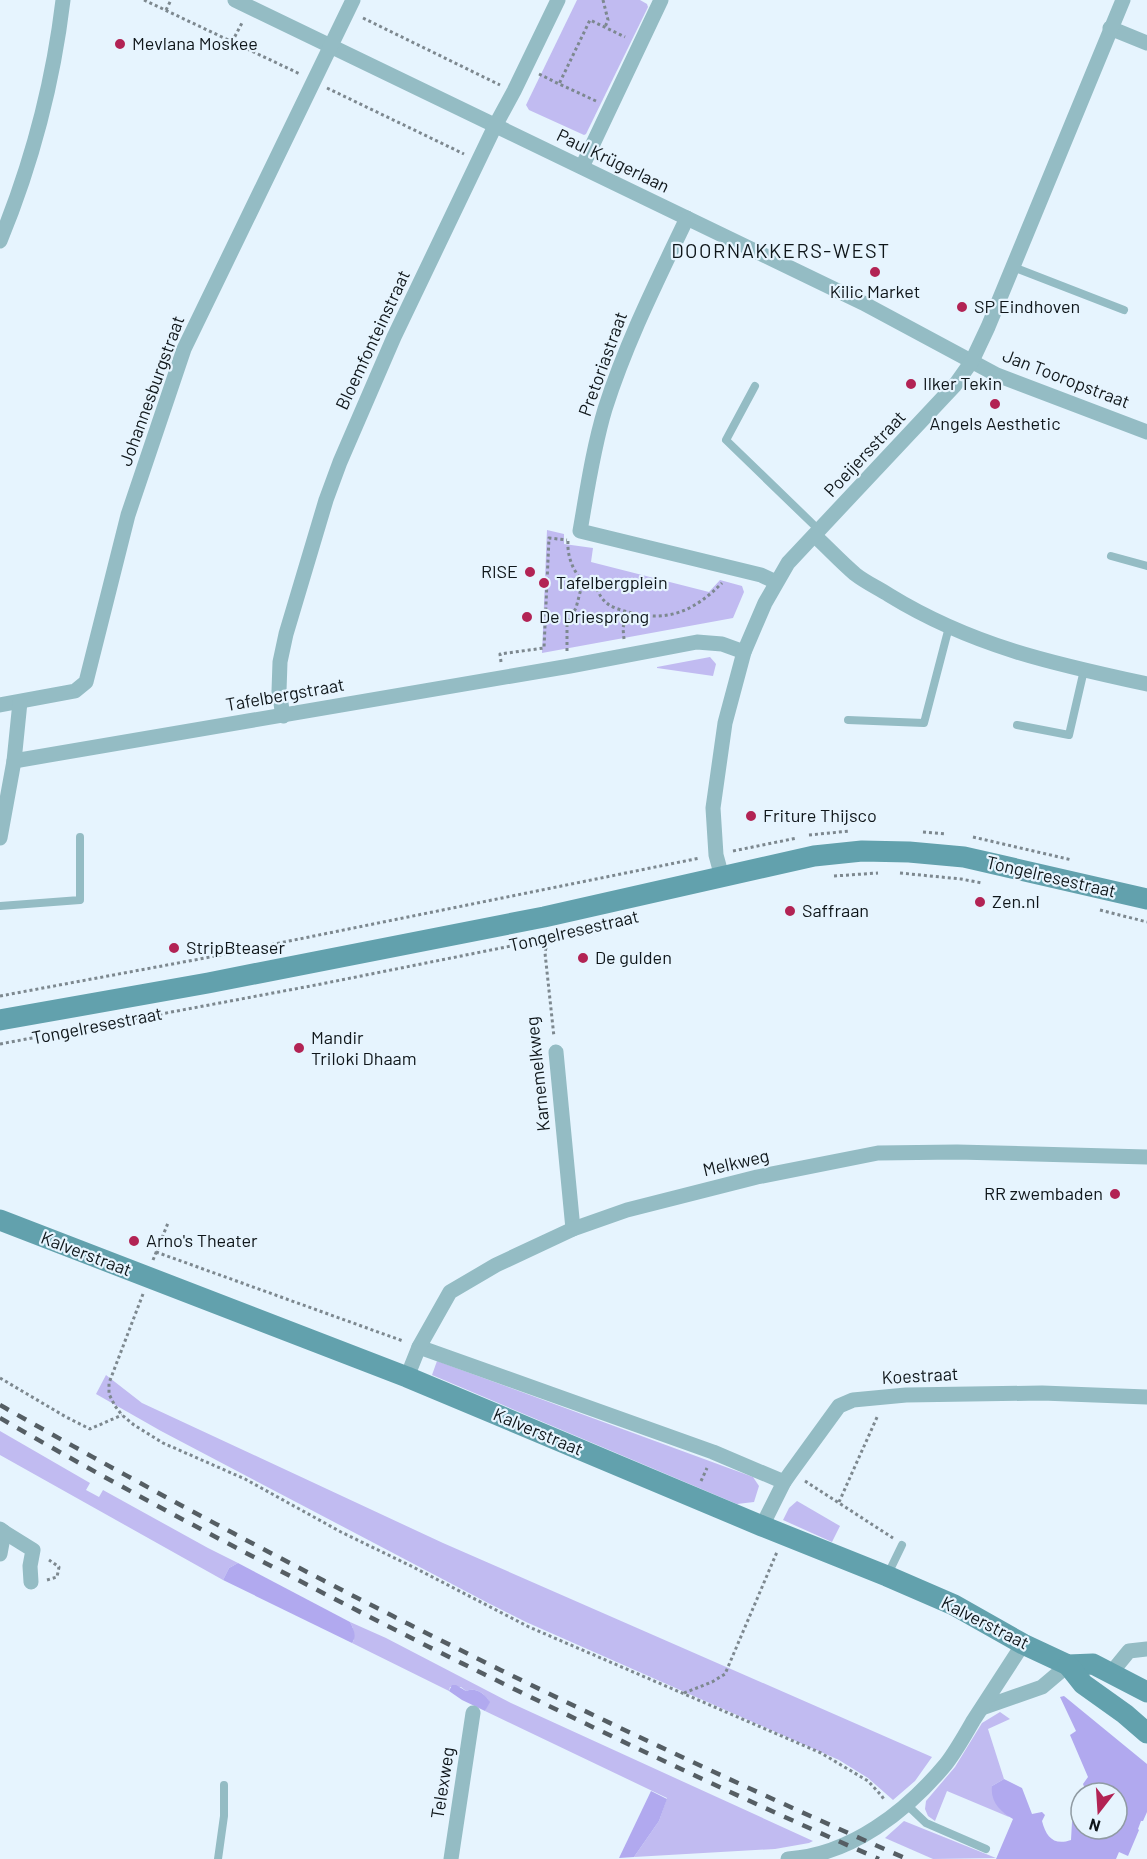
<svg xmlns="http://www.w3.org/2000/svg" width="1147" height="1859" font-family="Barlow,sans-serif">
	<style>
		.green { fill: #c1bbf1 }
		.forest { fill: #b1a9ef }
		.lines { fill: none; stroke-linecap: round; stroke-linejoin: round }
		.path { stroke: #7d888f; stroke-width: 3; stroke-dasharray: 3 3; stroke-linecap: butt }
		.lane { stroke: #94bcc4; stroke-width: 8 }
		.street { stroke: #94bcc4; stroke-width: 15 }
		.secondary { stroke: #62a1ad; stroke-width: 21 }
		.rail { stroke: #555e64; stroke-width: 4.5; stroke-dasharray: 10 10; stroke-linecap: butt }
		.poi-dot { fill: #b22354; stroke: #e6f4fe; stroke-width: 2 }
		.labels { text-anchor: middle; stroke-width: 4.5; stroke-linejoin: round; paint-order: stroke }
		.poi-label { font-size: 18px; fill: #0f161a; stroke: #e6f4fe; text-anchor: start }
		.street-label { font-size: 18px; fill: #0f161a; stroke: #e6f4fe }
		.neighbourhood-label { font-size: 20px; letter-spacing: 1.5px; fill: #0f161a; stroke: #e6f4fe }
	</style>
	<rect width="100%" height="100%" fill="#e6f4fe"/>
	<g class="green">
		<path d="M 577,0 L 640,0 L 647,4 L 648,7 L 586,134 L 584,135 L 529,110 L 526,105 Z"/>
		<path d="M 547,530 L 564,534 L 564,544 L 593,548 L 591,562 L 709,592 L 720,580 L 742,586 L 744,592 L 733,618 L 542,653 Z"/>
		<path d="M 710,657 L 716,664 L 713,676 L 657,668 L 657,667 Z"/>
		<path d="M 437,1361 L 753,1477 L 759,1486 L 754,1502 L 737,1504 L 432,1375 Z"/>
		<path d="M 106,1375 L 142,1403 L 443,1543 L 932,1757 L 915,1781 L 893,1800 L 868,1778 L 839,1760 L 526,1622 L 490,1604 L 161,1431 L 96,1394 Z"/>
		<path d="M 0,1431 L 90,1483 L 86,1490 L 99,1497 L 103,1490 L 208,1548 L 238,1563 L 229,1568 L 223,1580 L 0,1455 Z"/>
		<path d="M 797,1501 L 840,1526 L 832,1542 L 783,1520 L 789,1508 Z"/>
		<path d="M 350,1622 L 386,1638 L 511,1703 L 813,1841 L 809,1843 L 775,1849 L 634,1857 L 659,1821 L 667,1798 L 485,1711 L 489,1701 C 484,1693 476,1687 466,1691 L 461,1687 L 450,1687 L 449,1691 L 352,1643 L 354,1640 L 353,1628 Z"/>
		<path d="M 1000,1712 L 1010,1719 L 988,1729 L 1004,1779 L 992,1786 L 1009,1817 L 947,1791 L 935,1821 L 928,1816 L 925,1809 L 926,1801 L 955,1767 L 982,1723 Z"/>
		<path d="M 904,1821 L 996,1858 L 933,1859 L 885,1838 Z"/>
	</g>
	<g class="forest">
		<path d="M 238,1563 L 350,1622 C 354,1630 357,1636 352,1643 L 223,1580 L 229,1568 Z"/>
		<path d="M 452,1685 L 456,1685 L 466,1691 C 476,1687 484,1693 490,1702 L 485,1711 L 462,1700 L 449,1691 Z"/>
		<path d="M 1064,1696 L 1147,1764 L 1147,1812 L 1143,1821 L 1141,1821 L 1138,1829 L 1139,1830 L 1128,1856 L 1119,1852 L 1116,1859 L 996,1859 L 1013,1819 C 1001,1812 990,1802 992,1786 L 1004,1779 L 1022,1788 L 1032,1814 L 1042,1812 L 1045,1815 L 1042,1821 C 1046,1837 1054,1846 1071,1840 L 1072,1822 L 1081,1809 L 1081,1829 L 1117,1829 L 1117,1793 L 1097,1793 L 1094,1785 L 1085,1789 L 1083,1784 L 1088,1777 L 1070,1735 L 1076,1731 L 1060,1697 Z"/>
		<path d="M 651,1791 L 667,1799 L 659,1821 L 634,1857 L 619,1858 Z"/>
	</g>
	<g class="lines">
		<g class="path">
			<path d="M 144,0 L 300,74"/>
			<path d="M 603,0 L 608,20 L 605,27"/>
			<path d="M 166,10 L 171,0"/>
			<path d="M 363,18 L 500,85"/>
			<path d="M 232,42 L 243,21"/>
			<path d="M 539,74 L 559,84"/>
			<path d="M 327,88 L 464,154"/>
			<path d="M 596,101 L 559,84 L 590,20 L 625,37"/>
			<path d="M 568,541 C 567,554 572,570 582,580 C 586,583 591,584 596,587 C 603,604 610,607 628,612 C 668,623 694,611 722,583"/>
			<path d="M 624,639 L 623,628 L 627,612"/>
			<path d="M 567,651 L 567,623 L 576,608 L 583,581"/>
			<path d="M 501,662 L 500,654 L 544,648 L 549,538 L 567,540"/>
			<path d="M 923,832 L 946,834"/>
			<path d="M 809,835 L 850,831"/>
			<path d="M 973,837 L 1072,860"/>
			<path d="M 733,851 L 797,838"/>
			<path d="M 900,873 L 961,879 L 982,883"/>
			<path d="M 834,876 L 878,873"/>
			<path d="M 1100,910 L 1147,922"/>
			<path d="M 548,936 L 545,953 L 554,1037"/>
			<path d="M 0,996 L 205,958 L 700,858"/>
			<path d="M 0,1044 L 316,985 L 526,943"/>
			<path d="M 156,1252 L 403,1341"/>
			<path d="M 153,1260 L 168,1223"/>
			<path d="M 143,1294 L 109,1383 L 109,1394 L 115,1406 L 122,1415 L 134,1425 L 163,1443 L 245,1479 L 341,1532 L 413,1567 L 529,1627 L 821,1753 L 868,1781 L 881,1795 L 885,1801"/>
			<path d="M 0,1378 L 66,1417 L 90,1429 L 122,1415"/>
			<path d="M 701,1481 L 707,1468"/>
			<path d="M 805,1481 L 893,1538"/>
			<path d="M 839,1502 L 878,1415"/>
			<path d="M 47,1580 L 57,1577 L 59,1567 L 49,1560"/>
			<path d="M 684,1693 L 712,1682 L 725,1674 L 777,1552"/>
		</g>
		<g class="lane">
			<path d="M 1013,267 L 1124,310"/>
			<path d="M 755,386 L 726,440 L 820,531"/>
			<path d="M 1111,556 L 1147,566"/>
			<path d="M 848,720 L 924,723 L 949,627"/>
			<path d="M 1017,725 L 1069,735 L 1084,670"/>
			<path d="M 0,906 L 80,900 L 80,837"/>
			<path d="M 887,1576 L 902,1545"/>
			<path d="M 906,1804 L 926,1823 L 986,1849"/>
			<path d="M 218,1859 L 224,1816 L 224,1785"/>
		</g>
		<g class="street">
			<path d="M 235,0 L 863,303 L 997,375 L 1147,432"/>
			<path d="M 1110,28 L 1147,43"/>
			<path d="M 582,167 L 661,0"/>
			<path d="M 687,218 C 657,281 626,343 605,409 C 593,449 587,491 580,531 L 761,575 L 776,582"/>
			<path d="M 0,241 C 32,163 53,84 63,0"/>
			<path d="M 815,536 C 828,548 841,562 855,574 C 865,582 878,588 889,595 C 972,646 1054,664 1147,684"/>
			<path d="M 0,705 L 75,691 L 86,682 L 128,515 L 184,349 L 353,0"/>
			<path d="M 283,716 L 279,691 L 280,662 L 286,634 L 326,500 L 340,462 L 394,337 L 495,126 L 514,91 L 558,0"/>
			<path d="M 14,761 L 570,666 L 697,642 L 722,644 L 744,652"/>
			<path d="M 0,838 L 14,761 L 20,702"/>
			<path d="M 722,877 L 716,855 L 713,808 L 725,723 L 744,652 L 765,603 L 788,563 L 955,385 L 972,361 L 988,327 L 1123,0"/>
			<path d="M 556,1052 L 573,1229"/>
			<path d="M 419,1347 L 713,1452 L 784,1482"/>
			<path d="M 407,1377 L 419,1347 L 450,1292 L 496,1265 L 573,1229 L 627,1210 L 757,1177 L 878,1153 L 957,1152 L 1147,1157"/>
			<path d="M 762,1526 L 784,1482 L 791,1472 L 839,1406 L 853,1400 L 906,1395 L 1042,1393 L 1147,1397"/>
			<path d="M 0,1529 L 4,1532 L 0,1554"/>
			<path d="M 4,1532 L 33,1550 L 30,1566 L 31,1582"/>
			<path d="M 1111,1673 L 1129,1651 L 1147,1649"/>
			<path d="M 982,1708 L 1042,1687 L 1068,1665"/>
			<path d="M 451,1859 L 473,1713"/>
			<path d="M 788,1859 C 851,1855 907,1811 946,1764 C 956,1751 965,1735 973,1721 C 990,1695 1007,1669 1023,1644"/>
		</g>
		<g class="secondary">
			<path d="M 0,1020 L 208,983 L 544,917 L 814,856 L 862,851 L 909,852 L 964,857 L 1147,899"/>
			<path d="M 0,1220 L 407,1377 L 762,1526 L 887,1576 L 954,1605 L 1023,1644 L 1068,1665 L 1093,1664 L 1147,1692"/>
			<path d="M 1068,1665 L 1083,1684 L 1125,1714 L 1147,1733"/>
		</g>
		<g class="rail">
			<path d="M 0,1405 C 294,1572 597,1723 907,1859"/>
			<path d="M 0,1418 C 140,1499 283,1573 427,1646 C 576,1720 726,1792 879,1859"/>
		</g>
	</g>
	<g class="poi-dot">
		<circle cx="120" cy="44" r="6"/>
		<circle cx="875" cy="272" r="6"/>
		<circle cx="962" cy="307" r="6"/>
		<circle cx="911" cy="384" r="6"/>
		<circle cx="995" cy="404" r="6"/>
		<circle cx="530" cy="572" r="6"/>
		<circle cx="544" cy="583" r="6"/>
		<circle cx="527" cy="617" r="6"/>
		<circle cx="751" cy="816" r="6"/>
		<circle cx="980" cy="902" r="6"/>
		<circle cx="790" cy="911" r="6"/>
		<circle cx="174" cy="948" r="6"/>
		<circle cx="583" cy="958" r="6"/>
		<circle cx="299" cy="1048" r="6"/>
		<circle cx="1115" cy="1194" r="6"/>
		<circle cx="134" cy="1241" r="6"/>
	</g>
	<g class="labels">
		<g class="poi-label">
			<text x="132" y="50">Mevlana Moskee</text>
			<text x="875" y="298" text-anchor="middle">Kilic Market</text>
			<text x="974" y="313">SP Eindhoven</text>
			<text x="923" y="390">Ilker Tekin</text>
			<text x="995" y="430" text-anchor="middle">Angels Aesthetic</text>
			<text x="518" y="578" text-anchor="end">RISE</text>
			<text x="556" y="589">Tafelbergplein</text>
			<text x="539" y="623">De Driesprong</text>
			<text x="763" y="822">Friture Thijsco</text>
			<text x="992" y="908">Zen.nl</text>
			<text x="802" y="917">Saffraan</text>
			<text x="186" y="954">StripBteaser</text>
			<text x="595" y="964">De gulden</text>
			<text x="311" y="1044">Mandir<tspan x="311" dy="21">Triloki Dhaam</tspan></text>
			<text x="1103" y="1200" text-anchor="end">RR zwembaden</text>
			<text x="146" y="1247">Arno's Theater</text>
		</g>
		<g class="street-label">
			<text transform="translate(613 161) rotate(26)" y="6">Paul Krügerlaan</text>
			<text transform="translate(373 340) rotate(-65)" y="6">Bloemfonteinstraat</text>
			<text transform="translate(603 364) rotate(-70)" y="6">Pretoriastraat</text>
			<text transform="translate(1066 379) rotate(21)" y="6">Jan Tooropstraat</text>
			<text transform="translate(152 391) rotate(-70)" y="6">Johannesburgstraat</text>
			<text transform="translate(865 454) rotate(-47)" y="6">Poeijersstraat</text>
			<text transform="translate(285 695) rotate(-10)" y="6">Tafelbergstraat</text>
			<text transform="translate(1051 877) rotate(13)" y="6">Tongelresestraat</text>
			<text transform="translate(574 931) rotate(-13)" y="6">Tongelresestraat</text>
			<text transform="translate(97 1026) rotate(-11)" y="6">Tongelresestraat</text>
			<text transform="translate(538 1074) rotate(-96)" y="6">Karnemelkweg</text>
			<text transform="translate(736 1163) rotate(-13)" y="6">Melkweg</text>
			<text transform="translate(86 1254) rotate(21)" y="6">Kalverstraat</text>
			<text transform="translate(920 1376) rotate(-3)" y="6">Koestraat</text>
			<text transform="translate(538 1432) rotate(23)" y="6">Kalverstraat</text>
			<text transform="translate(985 1623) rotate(27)" y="6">Kalverstraat</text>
			<text transform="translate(443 1783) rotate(-81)" y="6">Telexweg</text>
		</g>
		<g class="neighbourhood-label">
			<text x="781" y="258">DOORNAKKERS-WEST</text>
		</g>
	</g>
	<g transform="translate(1099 1811) rotate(197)"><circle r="28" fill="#e6f4fe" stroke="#909ba3" stroke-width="1.5"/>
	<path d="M0-4.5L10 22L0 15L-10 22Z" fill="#b22354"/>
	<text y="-9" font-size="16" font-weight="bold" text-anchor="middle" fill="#0f161a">N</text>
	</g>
</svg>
